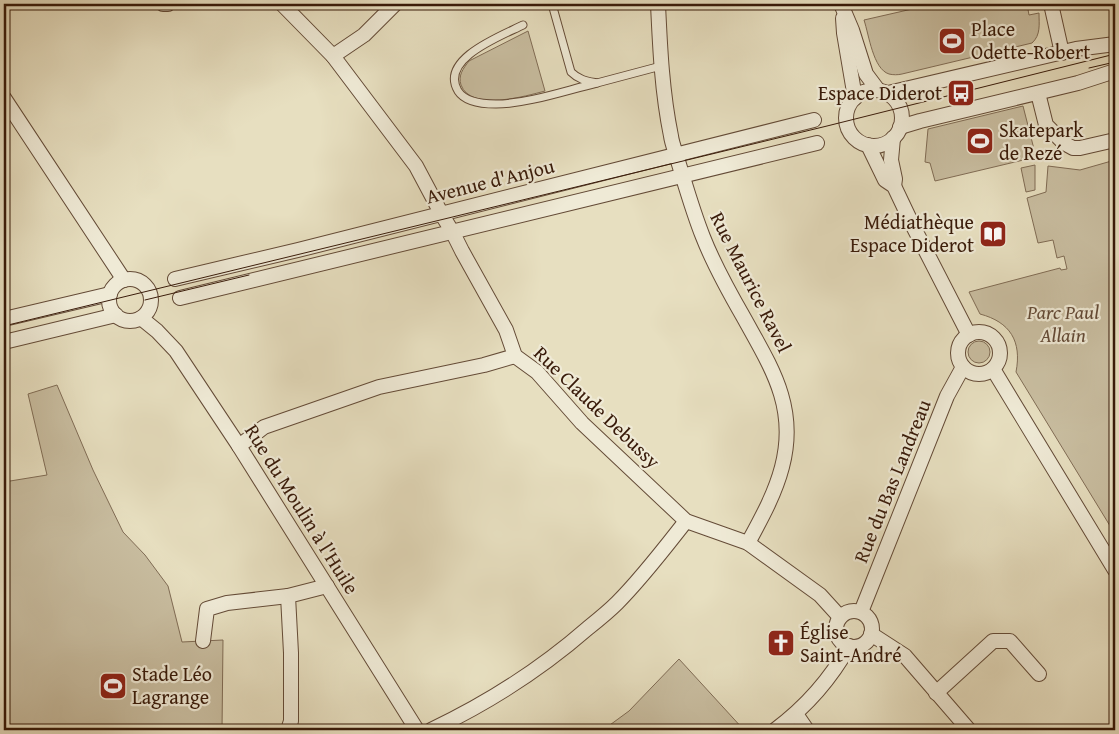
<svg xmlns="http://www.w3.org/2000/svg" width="1119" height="734" font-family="'Gentium Book Plus',serif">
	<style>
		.green { fill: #c9bea1; stroke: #806c55 }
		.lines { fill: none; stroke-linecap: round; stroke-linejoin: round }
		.service-casing { stroke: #644b37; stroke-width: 9 }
		.minor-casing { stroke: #644b37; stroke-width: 16 }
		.service { stroke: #efead6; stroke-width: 7 }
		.minor { stroke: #efead6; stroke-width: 14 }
		.tram { stroke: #381a09; stroke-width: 1 }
		.labels { text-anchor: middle; stroke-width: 4.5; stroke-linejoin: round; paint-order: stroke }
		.poi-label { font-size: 20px; fill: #381a09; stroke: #efead6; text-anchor: start }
		.street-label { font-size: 20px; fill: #381a09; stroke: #efead6 }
		.park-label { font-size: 20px; font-style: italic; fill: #644b37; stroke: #efead6 }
	</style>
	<rect width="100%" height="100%" fill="#e7dfc0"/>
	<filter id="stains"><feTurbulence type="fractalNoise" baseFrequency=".004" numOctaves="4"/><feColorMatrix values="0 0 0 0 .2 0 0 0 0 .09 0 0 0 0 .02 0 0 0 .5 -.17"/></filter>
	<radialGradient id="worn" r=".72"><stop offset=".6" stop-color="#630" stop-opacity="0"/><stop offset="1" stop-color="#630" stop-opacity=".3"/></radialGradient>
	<g class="green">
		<path d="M 934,4 L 1027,4 L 1029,15 L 1039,13 C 1039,24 1041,35 1032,43 L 902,74 C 898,75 893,75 889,74 C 873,69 869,35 864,20 Z"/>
		<path d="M 528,31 L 545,91 C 526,96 471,112 461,85 C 458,75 463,69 469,61 Z"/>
		<path d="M 1023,106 L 1036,157 L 935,181 L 930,163 L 925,162 L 928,129 Z"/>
		<path d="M 1115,160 L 1115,534 L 1016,372 C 1022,341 1010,322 980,314 L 969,292 L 1060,268 L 1061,270 L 1067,269 L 1064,256 L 1057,258 L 1053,240 L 1038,243 L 1027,198 L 1046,192 L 1048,166 L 1080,170 Z"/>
		<path d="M 1035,165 L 1035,190 L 1026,192 L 1021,168 Z"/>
		<circle cx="979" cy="352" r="11"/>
		<path d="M 57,385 L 93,470 L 123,532 L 145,555 L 168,586 L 182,642 L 223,640 L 222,730 L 4,730 L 4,482 L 47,475 L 28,394 Z"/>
		<path d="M 679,659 L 744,730 L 603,730 L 629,711 Z"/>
	</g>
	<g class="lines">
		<g class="service-casing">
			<g id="service">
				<path d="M 552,4 L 571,72 C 579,80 587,81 597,83 L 661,66"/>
				<path d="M 523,25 C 501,36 439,59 458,91 C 465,102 484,104 496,104 C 527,104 567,90 597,83"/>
			</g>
		</g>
		<g class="minor-casing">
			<g id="minor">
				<path d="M 163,4 L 168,4"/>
				<path d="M 282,4 L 333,56 L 416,166 L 441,213 L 453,233 L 462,251 L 506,330 L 515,356 L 537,372 L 582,423 L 686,521 L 748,543 L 820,595 L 840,617"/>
				<path d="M 658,4 C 660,48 662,92 671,136 C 672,144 676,153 678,161 C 686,187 693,212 703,237 C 714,265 729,292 744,318 C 771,367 798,407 782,467 C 775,494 761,519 748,543"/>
				<path d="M 841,4 L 852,30 L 866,74 L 878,90"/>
				<path d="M 1051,4 L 1062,53"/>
				<path d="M 843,18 L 844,33 L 855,98"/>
				<path d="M 333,56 L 364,35 L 395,4"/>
				<circle cx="874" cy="118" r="28"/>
				<path d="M 888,93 L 1076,49 L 1115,44"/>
				<path d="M 1038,93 L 1046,125 L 1064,143 L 1073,148 L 1080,148 L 1115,140"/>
				<path d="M 4,98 L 124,280"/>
				<path d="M 900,127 L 920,121 L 1078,83 L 1115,71"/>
				<path d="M 893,138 L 891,160 L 895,179 L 894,186"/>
				<path d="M 868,145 L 885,180 L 894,186 L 913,226 L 969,335"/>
				<path d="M 175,279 L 298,250 L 814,120"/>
				<circle cx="130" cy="300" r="21"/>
				<path d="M 180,298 L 817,143"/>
				<path d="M 141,318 L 157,331 L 176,351 L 239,446 L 417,730"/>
				<path d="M 4,319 L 110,294"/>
				<circle cx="979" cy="353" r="21"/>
				<path d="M 4,342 L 116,315"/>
				<path d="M 993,369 L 1115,570"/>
				<path d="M 239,446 L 264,427 L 379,387 L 484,365 L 515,356"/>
				<circle cx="854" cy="629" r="18"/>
				<path d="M 861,612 L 947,396 L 963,367"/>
				<path d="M 871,634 L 905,656 L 969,730"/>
				<path d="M 203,641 L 207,609 L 227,603 L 288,596"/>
				<path d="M 936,693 L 993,641 L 1010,641 L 1039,674"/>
				<path d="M 796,714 L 807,730"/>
				<path d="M 288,730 L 291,721 L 291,653 L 288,596 L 327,586"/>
				<path d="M 431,730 C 488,703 541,669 588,628 C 598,620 608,612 617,603 C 642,578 664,549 686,521"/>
				<path d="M 775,730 C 806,707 830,680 849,646"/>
			</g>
		</g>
		<use href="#service" class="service"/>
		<use href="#minor" class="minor"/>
		<g class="tram">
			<path d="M 1089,68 L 1115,62"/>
			<path d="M 145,300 L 249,275"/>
			<path d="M 4,326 L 827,126 L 1115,54"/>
		</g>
	</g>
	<defs>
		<g id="stadium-square" transform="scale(1.4375)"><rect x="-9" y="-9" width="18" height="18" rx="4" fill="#8f2418" stroke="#efead6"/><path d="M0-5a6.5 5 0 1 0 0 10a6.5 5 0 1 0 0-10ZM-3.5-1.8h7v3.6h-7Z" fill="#fff"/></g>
		<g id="bus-square" transform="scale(1.4375)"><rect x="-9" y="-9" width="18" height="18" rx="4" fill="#8f2418" stroke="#efead6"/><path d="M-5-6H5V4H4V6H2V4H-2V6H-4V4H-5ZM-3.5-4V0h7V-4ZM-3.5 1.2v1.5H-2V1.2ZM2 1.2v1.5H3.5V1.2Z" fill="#fff"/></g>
		<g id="library-square" transform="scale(1.4375)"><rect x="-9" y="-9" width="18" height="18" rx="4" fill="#8f2418" stroke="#efead6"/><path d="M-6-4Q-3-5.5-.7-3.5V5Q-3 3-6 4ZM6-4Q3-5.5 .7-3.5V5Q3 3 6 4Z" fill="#fff"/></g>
		<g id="church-square" transform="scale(1.4375)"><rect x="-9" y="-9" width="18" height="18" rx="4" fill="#8f2418" stroke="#efead6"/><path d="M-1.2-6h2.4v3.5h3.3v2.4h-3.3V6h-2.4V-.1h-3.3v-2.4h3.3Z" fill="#fff"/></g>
	</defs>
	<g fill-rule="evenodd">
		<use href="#stadium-square" x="952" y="41"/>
		<use href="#bus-square" x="961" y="93"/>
		<use href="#stadium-square" x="980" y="141"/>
		<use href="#library-square" x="993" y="234"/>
		<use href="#church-square" x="781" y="643"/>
		<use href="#stadium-square" x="113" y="686"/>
	</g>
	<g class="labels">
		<g class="poi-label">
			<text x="971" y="36">Place<tspan x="971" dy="23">Odette-Robert</tspan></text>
			<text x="942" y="100" text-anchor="end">Espace Diderot</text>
			<text x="999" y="137">Skatepark<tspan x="999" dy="23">de Rezé</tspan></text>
			<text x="974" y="229" text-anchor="end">Médiathèque<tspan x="974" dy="23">Espace Diderot</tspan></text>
			<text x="800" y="639">Église<tspan x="800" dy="23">Saint-André</tspan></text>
			<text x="132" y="681">Stade Léo<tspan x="132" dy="23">Lagrange</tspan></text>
		</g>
		<g class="street-label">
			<text transform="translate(490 181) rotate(-14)" y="7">Avenue d'Anjou</text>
			<text transform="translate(751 282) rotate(63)" y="7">Rue Maurice Ravel</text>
			<text transform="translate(597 407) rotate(44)" y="7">Rue Claude Debussy</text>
			<text transform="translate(892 481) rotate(-68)" y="7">Rue du Bas Landreau</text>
			<text transform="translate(302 509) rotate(58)" y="7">Rue du Moulin à l'Huile</text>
		</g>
		<g class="park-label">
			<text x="1063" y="319">Parc Paul<tspan x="1063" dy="23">Allain</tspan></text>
		</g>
	</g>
	<rect width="1119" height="734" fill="none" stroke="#e7dfc0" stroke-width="20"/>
	<rect x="5" y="5" width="1109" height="724" fill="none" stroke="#381a09" stroke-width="2.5"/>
	<rect x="10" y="10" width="1099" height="714" fill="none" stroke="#381a09"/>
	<rect width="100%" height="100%" filter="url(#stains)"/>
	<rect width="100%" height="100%" fill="url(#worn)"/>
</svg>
